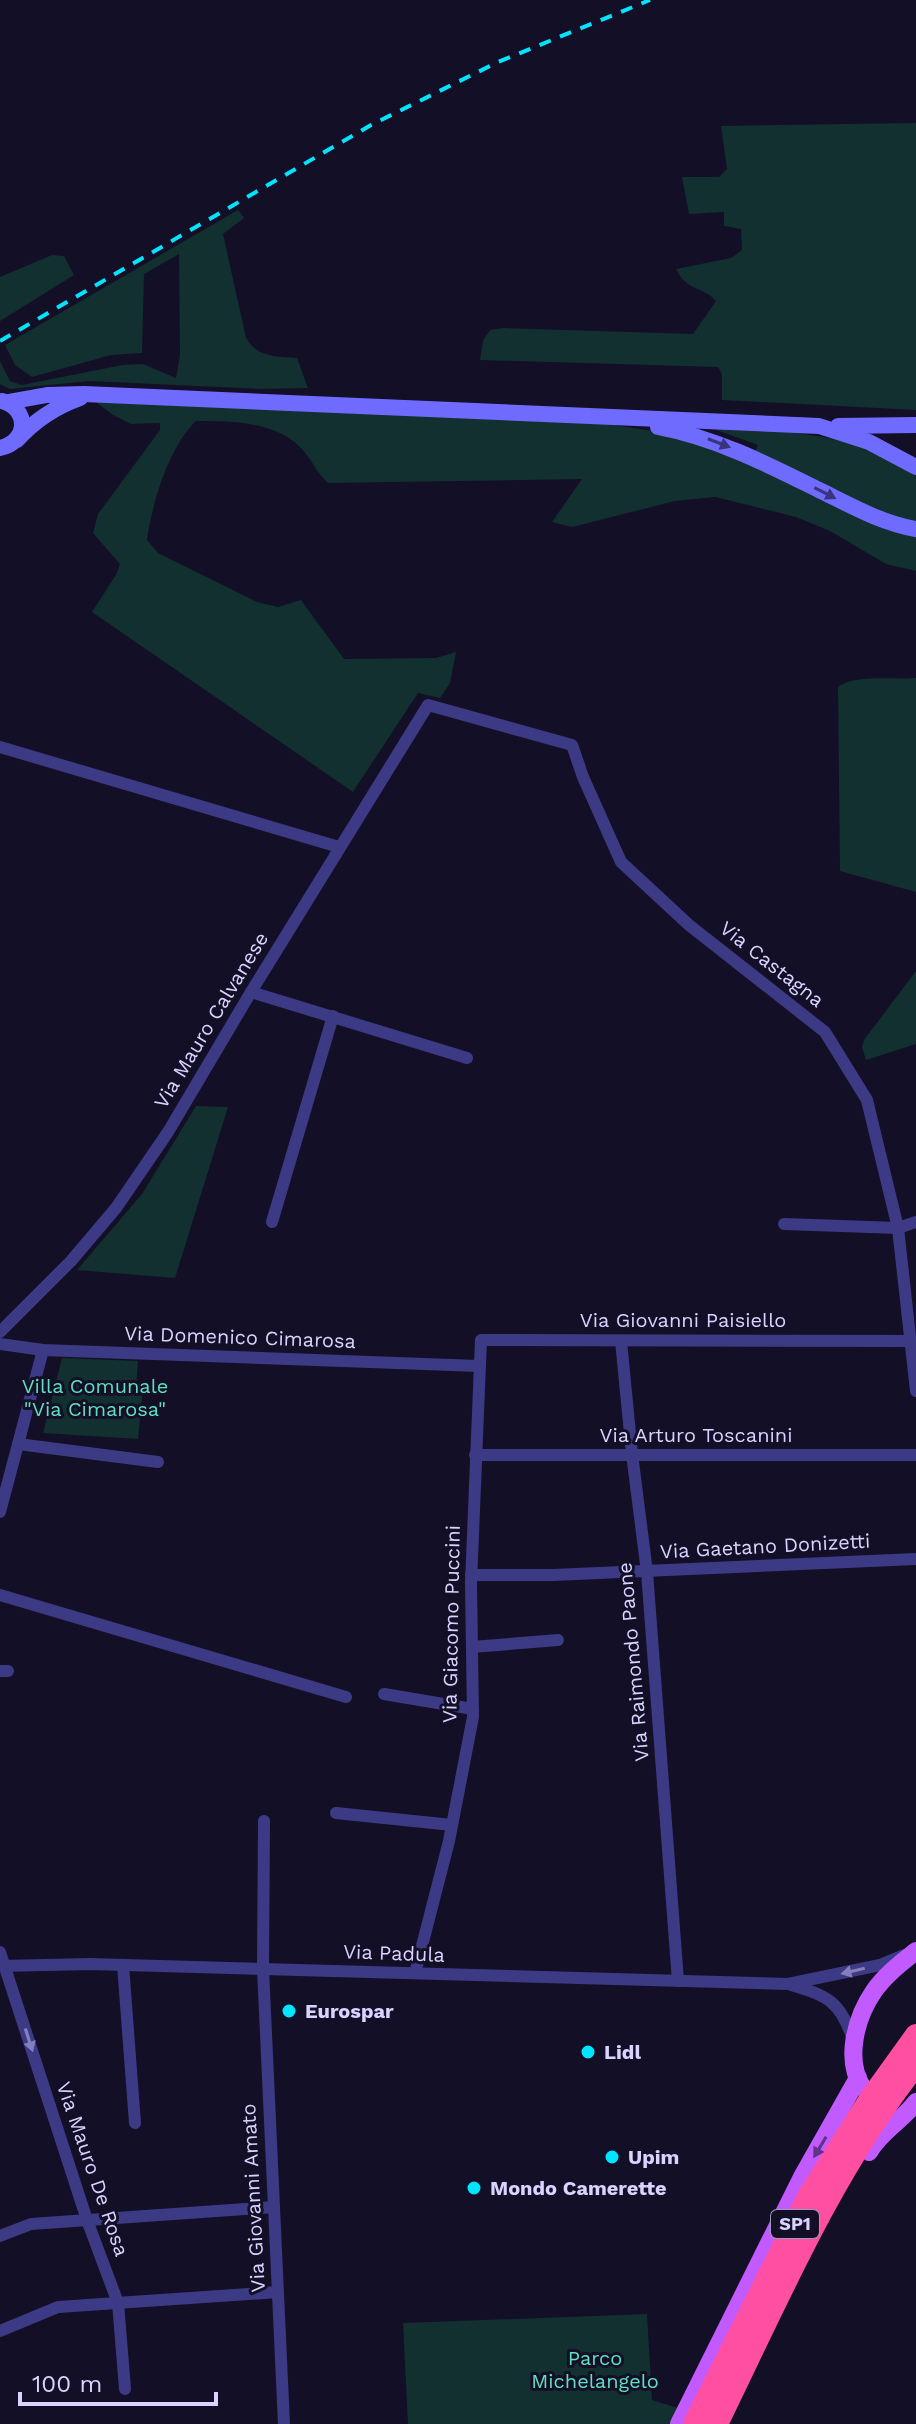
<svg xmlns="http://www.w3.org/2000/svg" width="916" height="2424" font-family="'Work Sans',sans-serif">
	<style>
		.green { fill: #12302f }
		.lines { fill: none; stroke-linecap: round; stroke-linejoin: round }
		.street { stroke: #3d3a85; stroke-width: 12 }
		.secondary { stroke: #6f6bff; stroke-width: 16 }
		.primary { stroke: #c25bff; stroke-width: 18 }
		.rail { stroke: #00e5ff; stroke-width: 4; stroke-dasharray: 12 10; stroke-linecap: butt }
		.highway-bridge { stroke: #ff4fa3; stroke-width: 22 }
		.oneway { fill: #38347d }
		.oneway2 { fill: #837fbc }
		.oneway3 { fill: #623188 }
		.poi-dot { fill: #00e5ff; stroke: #130f26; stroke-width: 3 }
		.labels { text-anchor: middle; stroke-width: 6; stroke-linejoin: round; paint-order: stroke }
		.shield { fill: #130f26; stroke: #9e99be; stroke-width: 2 }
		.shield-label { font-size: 18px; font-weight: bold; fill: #d9d4ff }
		.street-label { font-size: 20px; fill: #d9d4ff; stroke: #130f26 }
		.park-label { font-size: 20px; fill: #5fe0c0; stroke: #130f26 }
		.poi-label { font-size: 20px; font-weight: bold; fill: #d9d4ff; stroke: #130f26; text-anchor: start }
	</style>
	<rect width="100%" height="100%" fill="#130f26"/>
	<g class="green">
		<path d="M 916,123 L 916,410 L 722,400 L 722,374 L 718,367 L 480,360 L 483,341 L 490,330 L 503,328 L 693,334 L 716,301 C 703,286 687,292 676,269 L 731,258 L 742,250 L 741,229 L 724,226 L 724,212 L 689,214 L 682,177 L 719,177 L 727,169 L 721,126 Z"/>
		<path d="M 238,210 L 244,218 L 223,234 L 246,338 C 258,358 276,356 297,358 L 308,388 L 260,389 L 89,381 L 10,389 L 0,384 L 0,361 L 10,381 L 22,385 L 122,365 L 143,364 L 176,378 L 180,355 L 179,254 L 144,274 L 142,353 L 111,355 L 32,377 L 15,365 L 5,345 Z"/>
		<path d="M 52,255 L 64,256 L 74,275 L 0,321 L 0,277 Z"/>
		<path d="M 96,402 L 588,421 L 660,432 L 750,461 L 758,445 L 711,428 C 785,432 854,429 916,476 L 916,571 L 886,564 L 830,531 L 796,517 L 715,497 L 675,501 L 572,527 L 552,522 L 582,479 L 328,483 C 318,474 314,464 306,454 C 281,421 233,421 196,421 C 169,447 152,503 147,540 L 158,553 L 257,602 L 278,607 L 301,600 L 344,659 L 436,658 L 456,652 L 450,683 L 440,698 L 418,693 L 353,792 L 92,612 L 116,575 L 120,564 L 93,533 L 98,514 L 160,430 L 160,423 L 131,424 L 113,415 Z"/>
		<path d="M 916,678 L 916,892 L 840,871 L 838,687 C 854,674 895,680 916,678 Z"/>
		<path d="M 916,971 L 916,1044 L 866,1060 L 862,1047 L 864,1040 Z"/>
		<path d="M 196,1106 L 228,1107 L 175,1278 L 77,1270 L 142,1194 Z"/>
		<path d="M 62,1358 L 138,1361 L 136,1388 L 143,1389 L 138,1439 L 43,1433 Z"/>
		<path d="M 647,2314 L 652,2400 L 681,2409 L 673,2424 L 408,2424 L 403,2323 Z"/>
	</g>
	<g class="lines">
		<g class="street">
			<path d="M 0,747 L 339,847"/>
			<path d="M 251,992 L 467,1058"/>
			<path d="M 272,1222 L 333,1016"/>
			<path d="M 784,1224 L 898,1228 L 916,1222"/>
			<path d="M 0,1332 L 71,1261 L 116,1208 L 168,1132 L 251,992 L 428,705 L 572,745 L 583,777 L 621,862 L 689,925 L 825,1032 L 867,1100 L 898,1228 L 916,1391"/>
			<path d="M 621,1341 L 632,1454 L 647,1572 L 678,1981"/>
			<path d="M 0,1344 L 43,1350 L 479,1366"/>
			<path d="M 18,1444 L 158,1462"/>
			<path d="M 475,1455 L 916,1455"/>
			<path d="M 0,1512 L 43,1350"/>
			<path d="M 471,1575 L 553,1575 L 916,1559"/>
			<path d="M 0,1595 L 346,1697"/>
			<path d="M 472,1647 L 558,1640"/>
			<path d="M 0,1671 L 8,1671"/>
			<path d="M 384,1694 L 473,1709"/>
			<path d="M 336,1813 L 452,1825"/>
			<path d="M 264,1821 L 263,1969 L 284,2424"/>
			<path d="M 0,1952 L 87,2220 L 118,2303 L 125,2389"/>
			<path d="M 123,1965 L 135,2123"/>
			<path d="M 0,1966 L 90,1964 L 788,1984 L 880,1965 L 904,1955"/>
			<path d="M 415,1973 L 449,1841 L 473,1717 L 471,1583 L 481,1340 L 911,1341"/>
			<path d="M 791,1985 C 827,1995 841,2002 853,2040"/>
			<path d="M 0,2236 L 31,2224 L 274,2207"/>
			<path d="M 0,2331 L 58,2307 L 278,2292"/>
		</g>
		<g class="secondary">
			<path d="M 8,402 L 47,395 L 84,394 L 819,426 L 869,442 L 916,467"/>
			<path d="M 838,426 L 916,425"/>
			<path d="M 658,427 C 716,438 767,464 819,490 C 850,505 881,523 916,529"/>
			<path d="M 17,440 C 35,420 55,407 80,398"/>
			<path d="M 0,448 C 28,442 30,409 2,401"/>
		</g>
		<g class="primary">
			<path d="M 863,2088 C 844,2060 856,2017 874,1991 C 885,1975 901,1963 916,1951"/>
			<path d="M 869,2152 C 881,2131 902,2121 916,2102"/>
			<path d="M 679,2424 L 802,2177 L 858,2078"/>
		</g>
		<path class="rail" d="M 0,341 L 371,125 L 498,62 L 650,0"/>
		<g class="highway-bridge">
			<path d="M 694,2424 L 809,2195 L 870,2099 L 916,2035"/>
			<path d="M 717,2424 C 777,2302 831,2173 916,2065"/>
		</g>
	</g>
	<defs><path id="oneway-solid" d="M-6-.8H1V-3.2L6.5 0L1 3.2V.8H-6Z" transform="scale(2)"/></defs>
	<g class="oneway">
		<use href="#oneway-solid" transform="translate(719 443) rotate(21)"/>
		<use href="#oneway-solid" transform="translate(825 493) rotate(27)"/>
	</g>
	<g class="oneway2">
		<use href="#oneway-solid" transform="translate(853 1971) rotate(167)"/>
		<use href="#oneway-solid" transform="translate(29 2040) rotate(72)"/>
	</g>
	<use class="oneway3" href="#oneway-solid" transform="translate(820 2147) rotate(121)"/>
	<g class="poi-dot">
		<circle cx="289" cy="2011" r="8"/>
		<circle cx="588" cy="2052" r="8"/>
		<circle cx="612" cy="2157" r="8"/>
		<circle cx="474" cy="2188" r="8"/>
	</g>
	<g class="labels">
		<rect class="shield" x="771" y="2210" width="48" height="28" rx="6"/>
		<g class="shield-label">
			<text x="795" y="2230">SP1</text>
		</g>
		<g class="street-label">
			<text transform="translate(772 964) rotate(38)" y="7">Via Castagna</text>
			<text transform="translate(211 1020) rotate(-59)" y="7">Via Mauro Calvanese</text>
			<text x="683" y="1327">Via Giovanni Paisiello</text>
			<text transform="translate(240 1337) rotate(2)" y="7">Via Domenico Cimarosa</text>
			<text x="696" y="1442">Via Arturo Toscanini</text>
			<text transform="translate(765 1546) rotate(-3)" y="7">Via Gaetano Donizetti</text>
			<text transform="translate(451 1624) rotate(-89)" y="7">Via Giacomo Puccini</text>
			<text transform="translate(633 1662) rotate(-95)" y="7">Via Raimondo Paone</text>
			<text transform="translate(394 1953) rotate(2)" y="7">Via Padula</text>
			<text transform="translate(93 2169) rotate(71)" y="7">Via Mauro De Rosa</text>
			<text transform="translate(253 2198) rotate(-93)" y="7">Via Giovanni Amato</text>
		</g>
		<g class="park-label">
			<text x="95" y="1393">Villa Comunale<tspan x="95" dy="23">"Via Cimarosa"</tspan></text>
			<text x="595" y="2365">Parco<tspan x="595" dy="23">Michelangelo</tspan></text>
		</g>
		<g class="poi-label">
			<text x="305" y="2018">Eurospar</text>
			<text x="604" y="2059">Lidl</text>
			<text x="628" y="2164">Upim</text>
			<text x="490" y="2195">Mondo Camerette</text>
		</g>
	</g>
	<path d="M20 2392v12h196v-12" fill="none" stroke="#d9d4ff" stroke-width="4"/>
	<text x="32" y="2392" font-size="24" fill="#d9d4ff" stroke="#130f26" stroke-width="6" paint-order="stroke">100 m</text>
</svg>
